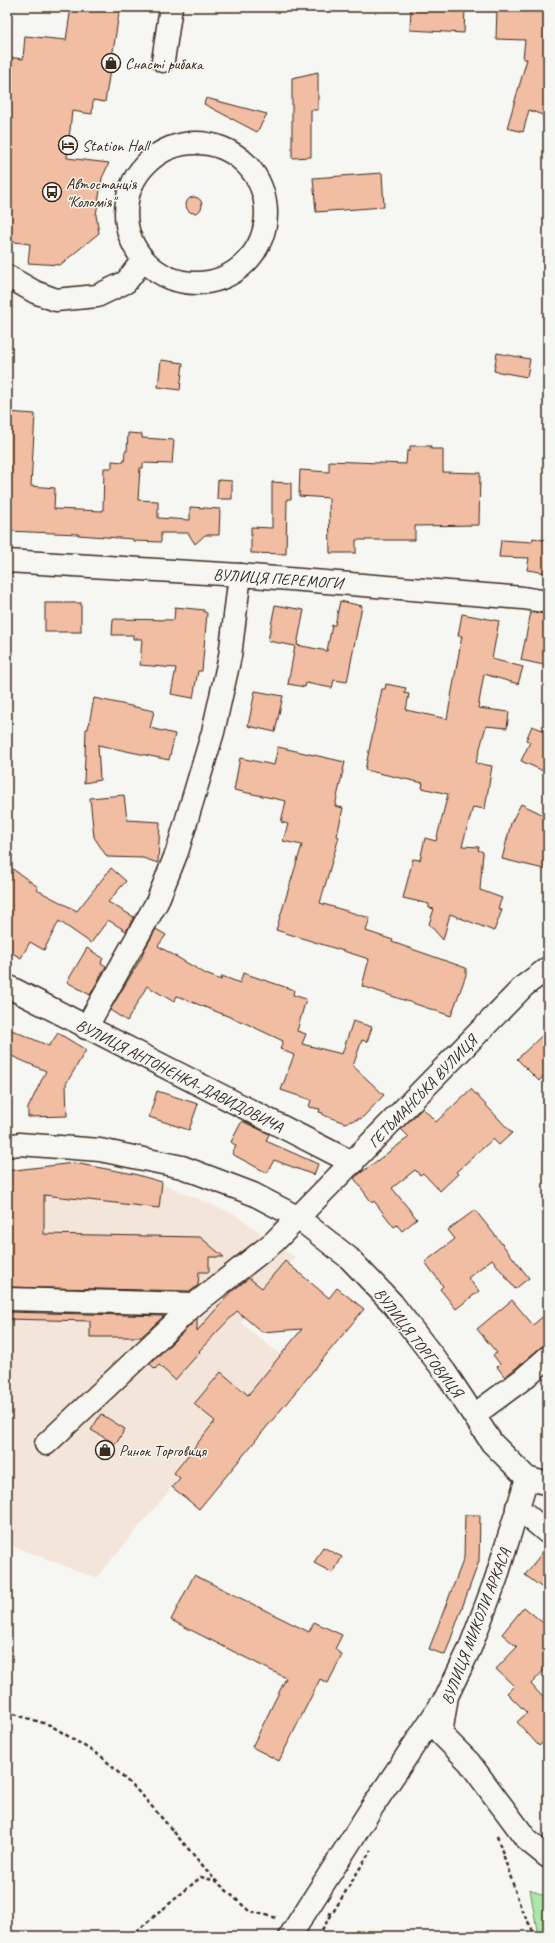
<svg xmlns="http://www.w3.org/2000/svg" width="555" height="1943" font-family="Caveat,sans-serif">
	<style>
		.built { fill: #f4e5da }
		.green { fill: #ace6ab; stroke: #748864 }
		.building { fill: #f1bda3; stroke: #3b2a1e }
		.lines { fill: none; stroke-linecap: round; stroke-linejoin: round }
		.minor-casing { stroke: #3b2a1e; stroke-width: 25 }
		.path { stroke: #3b2a1e; stroke-width: 2.5; stroke-dasharray: 4 3; stroke-linecap: butt }
		.minor { stroke: #f6f6f2; stroke-width: 22 }
		.labels { text-anchor: middle; stroke-width: 3; stroke-linejoin: round; paint-order: stroke }
		.poi-label { font-size: 16px; fill: #3b2a1e; stroke: #f6f6f2; text-anchor: start }
		.street-label { font-size: 16px; fill: #3b2a1e; stroke: #f6f6f2 }
	</style>
	<rect width="100%" height="100%" fill="#f6f6f2"/>
	<filter id="ink" filterUnits="userSpaceOnUse"><feTurbulence type="fractalNoise" baseFrequency=".025" numOctaves="2"/><feDisplacementMap in="SourceGraphic" scale="8" xChannelSelector="R" yChannelSelector="G"/><feConvolveMatrix kernelMatrix="1 2 1 2 8 2 1 2 1" color-interpolation-filters="sRGB"/></filter>
	<g filter="url(#ink)">
		<path class="built" d="M 83,1170 L 168,1186 L 236,1215 L 294,1257 L 241,1323 L 282,1356 L 96,1578 L 7,1544 L 7,1174 Z"/>
		<path class="green" d="M 530,1889 L 548,1898 L 548,1936 L 538,1936 Z"/>
		<g class="building">
			<path d="M 71,7 L 120,7 L 105,102 L 93,100 L 92,114 L 72,111 L 67,158 L 109,163 L 102,178 L 96,215 L 99,233 L 60,265 L 28,263 L 30,244 L 7,241 L 7,57 L 23,59 L 25,36 L 66,40 Z"/>
			<path d="M 411,7 L 465,7 L 464,33 L 410,30 Z"/>
			<path d="M 497,7 L 548,7 L 548,117 L 529,110 L 523,132 L 507,128 L 527,59 L 523,59 L 525,40 L 496,39 Z"/>
			<path d="M 318,72 L 318,110 L 311,110 L 311,157 L 292,158 L 292,78 Z"/>
			<path d="M 206,98 L 267,114 L 257,132 L 204,104 Z"/>
			<path d="M 382,173 L 384,207 L 316,212 L 313,178 Z"/>
			<circle cx="194" cy="205" r="8"/>
			<path d="M 497,353 L 530,359 L 527,377 L 494,371 Z"/>
			<path d="M 161,360 L 183,363 L 180,390 L 158,387 Z"/>
			<path d="M 7,412 L 35,414 L 31,486 L 55,488 L 54,509 L 103,511 L 104,468 L 112,468 L 112,461 L 124,462 L 125,451 L 127,451 L 128,433 L 142,434 L 142,438 L 174,440 L 172,464 L 143,463 L 143,468 L 140,468 L 138,500 L 158,501 L 158,518 L 190,520 L 190,507 L 220,509 L 219,535 L 205,535 L 195,544 L 188,533 L 161,533 L 161,542 L 133,541 L 133,539 L 78,535 L 78,534 L 7,531 Z"/>
			<path d="M 410,446 L 431,446 L 431,449 L 443,449 L 443,472 L 480,473 L 479,525 L 415,526 L 415,540 L 356,540 L 356,553 L 330,553 L 329,498 L 299,496 L 300,470 L 329,472 L 329,461 L 406,464 L 407,451 L 410,451 Z"/>
			<path d="M 218,480 L 232,481 L 232,499 L 217,499 Z"/>
			<path d="M 272,482 L 291,483 L 291,499 L 287,499 L 286,554 L 251,553 L 251,527 L 272,528 Z"/>
			<path d="M 533,538 L 548,541 L 548,573 L 527,570 L 529,558 L 499,557 L 501,540 L 532,542 Z"/>
			<path d="M 340,601 L 362,606 L 347,682 L 334,680 L 332,688 L 306,683 L 305,687 L 288,684 L 295,646 L 268,641 L 275,605 L 304,610 L 297,645 L 327,651 L 332,625 L 335,625 Z"/>
			<rect x="45" y="603" width="36" height="29"/>
			<path d="M 175,607 L 204,610 L 204,612 L 207,613 L 202,671 L 198,671 L 193,698 L 171,694 L 176,668 L 140,665 L 142,639 L 133,639 L 133,635 L 112,635 L 113,619 L 174,620 Z"/>
			<path d="M 531,612 L 548,614 L 548,666 L 521,660 Z"/>
			<path d="M 462,614 L 499,621 L 492,659 L 523,667 L 518,684 L 484,674 L 478,708 L 509,712 L 507,728 L 486,726 L 476,763 L 492,766 L 485,809 L 473,807 L 462,846 L 479,847 L 478,850 L 483,852 L 480,890 L 502,898 L 498,908 L 502,910 L 494,931 L 450,914 L 443,940 L 429,924 L 434,909 L 429,908 L 429,904 L 403,898 L 413,859 L 420,860 L 425,838 L 436,841 L 448,794 L 422,788 L 423,783 L 365,770 L 382,689 L 385,689 L 386,684 L 406,688 L 404,693 L 409,694 L 406,710 L 447,719 L 462,636 L 458,636 Z"/>
			<path d="M 255,691 L 283,696 L 275,732 L 248,726 Z"/>
			<path d="M 94,698 L 154,711 L 150,728 L 175,734 L 169,760 L 98,745 L 100,780 L 84,783 L 86,729 L 88,729 Z"/>
			<path d="M 532,726 L 548,732 L 548,773 L 521,761 L 530,742 L 526,740 Z"/>
			<path d="M 278,747 L 345,762 L 335,806 L 343,808 L 337,836 L 339,837 L 320,903 L 370,918 L 366,931 L 393,940 L 392,942 L 466,968 L 466,975 L 451,1016 L 362,986 L 369,959 L 276,930 L 302,845 L 283,841 L 288,824 L 281,822 L 286,801 L 234,790 L 240,758 L 274,765 Z"/>
			<path d="M 124,795 L 127,820 L 160,822 L 158,863 L 143,858 L 107,857 L 94,837 L 90,798 Z"/>
			<path d="M 521,804 L 548,817 L 548,870 L 502,859 L 511,823 Z"/>
			<path d="M 7,865 L 38,887 L 37,890 L 77,911 L 111,868 L 126,881 L 108,902 L 134,917 L 126,931 L 108,920 L 91,943 L 59,921 L 44,950 L 30,942 L 21,958 L 7,950 Z"/>
			<path d="M 156,929 L 166,935 L 158,946 L 206,974 L 221,980 L 222,976 L 240,983 L 243,973 L 294,990 L 293,995 L 306,999 L 297,1031 L 306,1034 L 302,1044 L 342,1054 L 353,1021 L 372,1027 L 367,1042 L 362,1040 L 353,1066 L 384,1095 L 362,1118 L 345,1123 L 323,1115 L 323,1113 L 319,1112 L 320,1109 L 309,1107 L 311,1100 L 281,1090 L 294,1055 L 280,1049 L 283,1041 L 245,1023 L 177,996 L 174,1002 L 147,986 L 127,1021 L 110,1010 L 143,955 L 142,954 Z"/>
			<path d="M 87,948 L 103,958 L 101,963 L 106,966 L 90,995 L 67,982 Z"/>
			<path d="M 7,1028 L 49,1046 L 58,1033 L 86,1050 L 66,1084 L 67,1116 L 28,1117 L 28,1108 L 46,1071 L 7,1054 Z"/>
			<path d="M 548,1030 L 548,1071 L 539,1081 L 517,1059 Z"/>
			<path d="M 471,1089 L 512,1133 L 499,1145 L 493,1139 L 456,1172 L 458,1174 L 440,1191 L 423,1173 L 420,1175 L 415,1170 L 392,1188 L 417,1219 L 402,1231 L 397,1225 L 394,1227 L 374,1201 L 372,1203 L 354,1178 L 409,1137 L 401,1129 L 423,1108 L 436,1122 Z"/>
			<path d="M 157,1091 L 198,1104 L 189,1130 L 149,1117 Z"/>
			<path d="M 242,1121 L 269,1134 L 266,1141 L 318,1164 L 314,1175 L 274,1160 L 267,1173 L 232,1154 L 236,1146 L 231,1142 Z"/>
			<path d="M 74,1163 L 134,1174 L 162,1182 L 159,1208 L 44,1195 L 44,1234 L 200,1237 L 224,1257 L 209,1257 L 209,1272 L 199,1272 L 198,1285 L 191,1291 L 7,1287 L 7,1171 Z"/>
			<path d="M 475,1210 L 529,1278 L 515,1289 L 492,1259 L 468,1278 L 479,1291 L 456,1309 L 440,1289 L 443,1286 L 425,1262 L 455,1239 L 448,1230 Z"/>
			<path d="M 285,1261 L 329,1298 L 337,1288 L 364,1309 L 199,1509 L 172,1487 L 180,1478 L 174,1473 L 215,1421 L 194,1404 L 221,1372 L 248,1395 L 302,1329 L 262,1332 L 237,1311 L 199,1351 L 200,1352 L 175,1380 L 159,1365 L 155,1369 L 150,1364 L 197,1319 L 197,1331 L 231,1292 L 249,1278 L 262,1288 Z"/>
			<path d="M 512,1300 L 533,1325 L 548,1312 L 548,1344 L 540,1348 L 505,1377 L 497,1367 L 500,1364 L 493,1355 L 497,1353 L 477,1329 Z"/>
			<path d="M 7,1312 L 164,1316 L 141,1337 L 90,1337 L 90,1321 L 7,1319 Z"/>
			<path d="M 101,1414 L 125,1429 L 116,1444 L 91,1430 Z"/>
			<path d="M 465,1515 L 480,1515 L 479,1561 L 445,1655 L 429,1649 L 464,1558 Z"/>
			<path d="M 548,1545 L 548,1592 L 525,1575 Z"/>
			<path d="M 323,1547 L 342,1557 L 333,1573 L 314,1563 Z"/>
			<path d="M 194,1575 L 309,1632 L 314,1622 L 342,1635 L 335,1649 L 342,1655 L 328,1683 L 320,1679 L 279,1761 L 252,1747 L 286,1678 L 171,1620 Z"/>
			<path d="M 524,1607 L 548,1627 L 548,1666 L 531,1684 L 548,1703 L 548,1738 L 539,1746 L 517,1722 L 527,1713 L 507,1693 L 514,1686 L 496,1669 L 517,1647 L 502,1634 Z"/>
		</g>
		<g class="lines">
			<g class="minor-casing">
				<g id="minor">
					<path d="M 163,61 L 171,7"/>
					<circle cx="196" cy="213" r="70"/>
					<path d="M 7,276 L 35,292 L 56,300 L 97,296 L 126,282 L 143,260"/>
					<path d="M 7,561 L 240,575 L 523,598 L 548,602"/>
					<path d="M 7,986 L 353,1163"/>
					<path d="M 86,1028 L 157,902 L 177,852 L 213,732 L 230,656 L 240,575"/>
					<path d="M 7,1146 L 19,1144 L 100,1150 L 182,1167 L 253,1194 L 297,1217 L 349,1258 L 392,1303 L 445,1372 L 492,1443 L 527,1478 L 548,1484"/>
					<path d="M 7,1299 L 195,1304"/>
					<path d="M 474,1415 L 523,1379 L 548,1357"/>
					<path d="M 46,1444 L 195,1304 L 274,1242 L 524,986 L 548,968"/>
					<path d="M 527,1478 L 496,1579 L 470,1648 L 447,1696 L 441,1734 L 469,1762 L 527,1840 L 548,1857"/>
					<path d="M 517,1507 L 548,1533"/>
					<path d="M 290,1936 L 371,1809 L 443,1702"/>
				</g>
			</g>
			<g class="path">
				<path d="M 7,1712 L 50,1725 L 102,1757 L 142,1795 L 216,1881 L 249,1911 L 277,1918"/>
				<path d="M 497,1836 L 522,1911 L 536,1936"/>
				<path d="M 328,1913 L 332,1914 L 371,1850"/>
				<path d="M 131,1936 L 201,1877 L 216,1881"/>
				<path d="M 318,1936 L 332,1914"/>
			</g>
			<use href="#minor" class="minor"/>
		</g>
	</g>
	<defs>
		<g id="shop-ring" transform="scale(1)"><circle r="9.5" fill="#f6f6f2" stroke="#3b2a1e" stroke-width="1.5"/><path d="M-5-2.5h2.3a2.7 3.5 0 0 1 5.4 0H5L5.5 6h-11ZM-1.5-2.5h3a1.5 2.3 0 0 0-3 0Z" fill="#3b2a1e"/></g>
		<g id="hotel-ring" transform="scale(1)"><circle r="9.5" fill="#f6f6f2" stroke="#3b2a1e" stroke-width="1.5"/><path d="M-6-4.5h1.5V1H6V5H4.5V3h-9V5H-6ZM-4 0a1.8 1.8 0 1 1 3.6 0ZM.5 0V-2.5h3Q6-2.5 6 0Z" fill="#3b2a1e"/></g>
		<g id="bus-ring" transform="scale(1)"><circle r="9.5" fill="#f6f6f2" stroke="#3b2a1e" stroke-width="1.5"/><path d="M-5-6H5V4H4V6H2V4H-2V6H-4V4H-5ZM-3.5-4V0h7V-4ZM-3.5 1.2v1.5H-2V1.2ZM2 1.2v1.5H3.5V1.2Z" fill="#3b2a1e"/></g>
	</defs>
	<g fill-rule="evenodd">
		<use href="#shop-ring" x="111" y="63"/>
		<use href="#hotel-ring" x="68" y="145"/>
		<use href="#bus-ring" x="52" y="192"/>
		<use href="#shop-ring" x="105" y="1450"/>
	</g>
	<g class="labels">
		<g class="poi-label">
			<text x="125" y="69">Снасті рибака</text>
			<text x="82" y="151">Station Hall</text>
			<text x="66" y="189">Автостанція<tspan x="66" dy="18">"Коломія"</tspan></text>
			<text x="119" y="1456">Ринок Торговиця</text>
		</g>
		<g class="street-label">
			<text transform="translate(278 578) rotate(4)" y="6">ВУЛИЦЯ ПЕРЕМОГИ</text>
			<text transform="translate(180 1075) rotate(27)" y="6">ВУЛИЦЯ АНТОНЕНКА-ДАВИДОВИЧА</text>
			<text transform="translate(422 1091) rotate(-46)" y="6">ГЕТЬМАНСЬКА ВУЛИЦЯ</text>
			<text transform="translate(419 1342) rotate(52)" y="6">ВУЛИЦЯ ТОРГОВИЦЯ</text>
			<text transform="translate(475 1626) rotate(-69)" y="6">ВУЛИЦЯ МИКОЛИ АРКАСА</text>
		</g>
	</g>
	<rect width="555" height="1943" fill="none" stroke="#f6f6f2" stroke-width="24"/>
	<rect x="12" y="12" width="531" height="1919" fill="none" stroke="#3b2a1e" stroke-width="1.5" filter="url(#ink)"/>
</svg>
